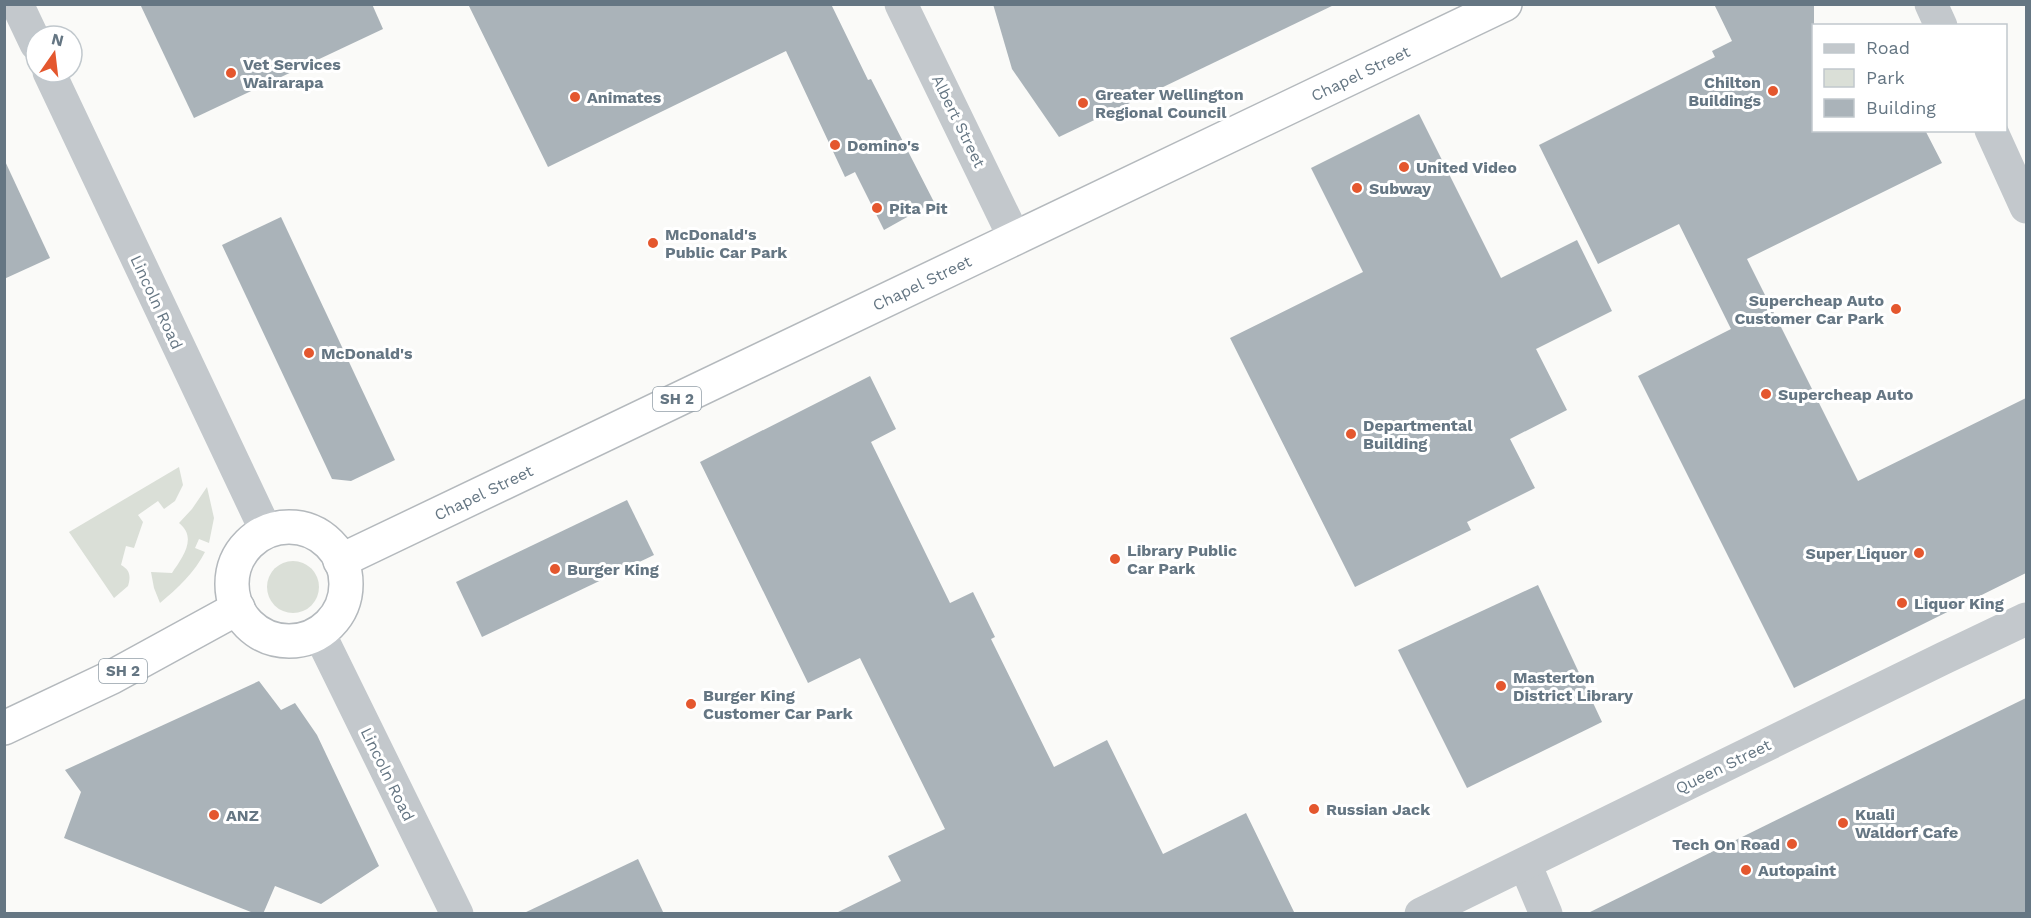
<svg xmlns="http://www.w3.org/2000/svg" width="2031" height="918" font-family="'Work Sans',sans-serif">
	<style>
		.green { fill: #dadfd7 }
		.building { fill: #aab3b9 }
		.lines { fill: none; stroke-linecap: round; stroke-linejoin: round }
		.trunk-casing { stroke: #b4b9bd; stroke-width: 36 }
		.minor { stroke: #c3c8cc; stroke-width: 33 }
		.tertiary { stroke: #c3c8cc; stroke-width: 33 }
		.trunk { stroke: #fff; stroke-width: 33 }
		.poi-dot { fill: #e4572e; stroke: #fff; stroke-width: 2 }
		.labels { text-anchor: middle; stroke-width: 6; stroke-linejoin: round; paint-order: stroke }
		.shield { fill: #fff; stroke: #939fa8; stroke-width: 1.5 }
		.shield-label { font-size: 15px; font-weight: bold; fill: #657683 }
		.poi-label { font-size: 16px; font-weight: bold; fill: #657683; stroke: #fff; text-anchor: start }
		.street-label { font-size: 16px; fill: #657683; stroke: #fff }
	</style>
	<rect width="100%" height="100%" fill="#fafaf8"/>
	<g class="green">
		<path d="M 179,467 L 183,485 L 175,501 L 164,509 L 158,501 L 138,515 L 143,522 L 134,548 L 126,546 L 121,565 C 130,570 131,576 128,586 L 114,598 L 69,532 Z"/>
		<path d="M 207,487 L 214,518 L 209,543 L 199,539 L 195,548 L 205,552 C 195,572 177,589 160,603 L 154,588 L 151,572 L 172,573 C 182,558 198,538 179,523 L 192,509 Z"/>
		<circle cx="293" cy="587" r="26"/>
	</g>
	<g class="building">
		<path d="M 140,4 L 372,4 L 383,29 L 194,118 Z"/>
		<path d="M 468,4 L 831,4 L 868,80 L 871,79 L 934,202 L 884,230 L 855,172 L 845,177 L 786,51 L 548,167 Z"/>
		<path d="M 993,4 L 1336,4 L 1059,137 L 1012,69 Z"/>
		<path d="M 1714,4 L 1814,4 L 1814,130 L 1925,130 L 1942,163 L 1747,259 L 1858,481 L 2026,398 L 2026,573 L 1794,688 L 1638,376 L 1731,329 L 1679,224 L 1598,264 L 1539,145 L 1715,57 L 1712,51 L 1732,41 Z"/>
		<path d="M 1419,114 L 1501,278 L 1577,240 L 1612,311 L 1536,349 L 1567,410 L 1510,439 L 1535,488 L 1467,522 L 1471,530 L 1355,587 L 1230,338 L 1363,272 L 1311,168 Z"/>
		<path d="M 4,159 L 50,258 L 4,279 Z"/>
		<path d="M 281,217 L 395,460 L 351,481 L 332,479 L 222,245 Z"/>
		<path d="M 870,376 L 896,429 L 871,442 L 950,603 L 973,592 L 995,637 L 991,639 L 1054,767 L 1107,740 L 1163,854 L 1246,813 L 1295,914 L 834,914 L 901,881 L 888,856 L 945,829 L 860,658 L 808,683 L 700,462 Z"/>
		<path d="M 627,500 L 654,555 L 482,637 L 456,582 Z"/>
		<path d="M 1538,585 L 1602,722 L 1467,788 L 1398,650 Z"/>
		<path d="M 259,681 L 281,710 L 295,703 L 317,735 L 379,866 L 321,904 L 275,886 L 263,914 L 256,914 L 64,838 L 81,792 L 65,770 Z"/>
		<path d="M 2026,698 L 2026,914 L 1586,914 L 1803,807 Z"/>
		<path d="M 638,859 L 664,914 L 522,914 Z"/>
	</g>
	<g class="lines">
		<g class="trunk-casing">
			<g id="trunk">
				<circle cx="289" cy="584" r="57"/>
				<path id="s1" d="M 340,561 L 1505,4"/>
				<path d="M 4,728 L 112,677 L 238,608"/>
			</g>
		</g>
		<g class="minor">
			<path d="M 901,4 L 1015,239"/>
			<path d="M 1931,4 L 1941,26"/>
			<path d="M 1991,130 L 2026,207"/>
			<path d="M 1525,864 L 1546,914"/>
		</g>
		<g class="tertiary">
			<path d="M 17,4 L 36,44"/>
			<path d="M 49,72 L 266,531"/>
			<path d="M 319,633 L 457,914"/>
			<path d="M 1421,914 L 1944,658 L 2026,619"/>
		</g>
		<use href="#trunk" class="trunk"/>
	</g>
	<g class="poi-dot">
		<circle cx="231" cy="73" r="6"/>
		<circle cx="1773" cy="91" r="6"/>
		<circle cx="575" cy="97" r="6"/>
		<circle cx="1083" cy="103" r="6"/>
		<circle cx="835" cy="145" r="6"/>
		<circle cx="1404" cy="167" r="6"/>
		<circle cx="1357" cy="188" r="6"/>
		<circle cx="877" cy="208" r="6"/>
		<circle cx="653" cy="243" r="6"/>
		<circle cx="1896" cy="309" r="6"/>
		<circle cx="309" cy="353" r="6"/>
		<circle cx="1766" cy="394" r="6"/>
		<circle cx="1351" cy="434" r="6"/>
		<circle cx="1919" cy="553" r="6"/>
		<circle cx="1115" cy="559" r="6"/>
		<circle cx="555" cy="569" r="6"/>
		<circle cx="1902" cy="603" r="6"/>
		<circle cx="1501" cy="686" r="6"/>
		<circle cx="691" cy="704" r="6"/>
		<circle cx="1314" cy="809" r="6"/>
		<circle cx="214" cy="815" r="6"/>
		<circle cx="1843" cy="823" r="6"/>
		<circle cx="1792" cy="844" r="6"/>
		<circle cx="1746" cy="870" r="6"/>
	</g>
	<g class="labels">
		<g class="shield">
			<rect x="653" y="387" width="48" height="24" rx="4.5"/>
			<rect x="99" y="659" width="48" height="24" rx="4.5"/>
		</g>
		<g class="shield-label">
			<text x="677" y="404">SH 2</text>
			<text x="123" y="676">SH 2</text>
		</g>
		<g class="poi-label">
			<text x="243" y="70">Vet Services<tspan x="243" dy="18">Wairarapa</tspan></text>
			<text x="1761" y="88" text-anchor="end">Chilton<tspan x="1761" dy="18">Buildings</tspan></text>
			<text x="1095" y="100">Greater Wellington<tspan x="1095" dy="18">Regional Council</tspan></text>
			<text x="587" y="103">Animates</text>
			<text x="847" y="151">Domino's</text>
			<text x="1416" y="173">United Video</text>
			<text x="1369" y="194">Subway</text>
			<text x="889" y="214">Pita Pit</text>
			<text x="665" y="240">McDonald's<tspan x="665" dy="18">Public Car Park</tspan></text>
			<text x="1884" y="306" text-anchor="end">Supercheap Auto<tspan x="1884" dy="18">Customer Car Park</tspan></text>
			<text x="321" y="359">McDonald's</text>
			<text x="1778" y="400">Supercheap Auto</text>
			<text x="1363" y="431">Departmental<tspan x="1363" dy="18">Building</tspan></text>
			<text x="1127" y="556">Library Public<tspan x="1127" dy="18">Car Park</tspan></text>
			<text x="1907" y="559" text-anchor="end">Super Liquor</text>
			<text x="567" y="575">Burger King</text>
			<text x="1914" y="609">Liquor King</text>
			<text x="1513" y="683">Masterton<tspan x="1513" dy="18">District Library</tspan></text>
			<text x="703" y="701">Burger King<tspan x="703" dy="18">Customer Car Park</tspan></text>
			<text x="1326" y="815">Russian Jack</text>
			<text x="1855" y="820">Kuali<tspan x="1855" dy="18">Waldorf Cafe</tspan></text>
			<text x="226" y="821">ANZ</text>
			<text x="1780" y="850" text-anchor="end">Tech On Road</text>
			<text x="1758" y="876">Autopaint</text>
		</g>
		<g class="street-label">
			<text dy="6" stroke="none"><textPath href="#s1" startOffset="1131">Chapel Street</textPath></text>
			<text transform="translate(959 121) rotate(64)" y="6">Albert Street</text>
			<text dy="6" stroke="none"><textPath href="#s1" startOffset="645">Chapel Street</textPath></text>
			<text transform="translate(157 302) rotate(65)" y="6">Lincoln Road</text>
			<text dy="6" stroke="none"><textPath href="#s1" startOffset="159">Chapel Street</textPath></text>
			<text transform="translate(1723 766) rotate(-26)" y="6">Queen Street</text>
			<text transform="translate(388 774) rotate(64)" y="6">Lincoln Road</text>
		</g>
	</g>
	<rect width="2031" height="918" fill="none" stroke="#657683" stroke-width="12"/>
	<rect x="1812" y="24" width="195" height="108" fill="#ffffff" stroke="#c1c8cd" stroke-width="1.5"/>
	<rect x="1824" y="44" width="30" height="9" fill="#c3c8cc" stroke="#c1c8cd" stroke-width="1.5"/>
	<text x="1866" y="54" font-size="18" fill="#657683">Road</text>
	<rect x="1824" y="69" width="30" height="18" fill="#dadfd7" stroke="#c1c8cd" stroke-width="1.5"/>
	<text x="1866" y="84" font-size="18" fill="#657683">Park</text>
	<rect x="1824" y="99" width="30" height="18" fill="#aab3b9" stroke="#c1c8cd" stroke-width="1.5"/>
	<text x="1866" y="114" font-size="18" fill="#657683">Building</text>
	<g transform="translate(54 54) rotate(14)"><circle r="28" fill="#ffffff" stroke="#c1c8cd" stroke-width="1.5"/>
	<path d="M0-4.5L10 22L0 15L-10 22Z" fill="#e4572e"/>
	<text y="-9" font-size="16" font-weight="bold" text-anchor="middle" fill="#657683">N</text>
	</g>
</svg>
